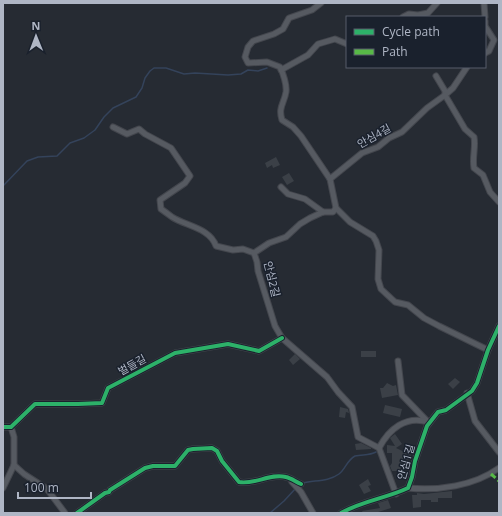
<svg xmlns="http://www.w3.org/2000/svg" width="502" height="516" font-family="'Open Sans','Noto Sans KR',sans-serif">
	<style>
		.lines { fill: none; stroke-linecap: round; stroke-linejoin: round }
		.stream { stroke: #34435b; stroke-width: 1.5 }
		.building { fill: #3b4047 }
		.minor-casing { stroke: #44474e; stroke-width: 7 }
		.minor { stroke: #565a61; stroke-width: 5 }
		.quiet { stroke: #58b947; stroke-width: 3; stroke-dasharray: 6 3; stroke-linecap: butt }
		.cycleway-casing { stroke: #1a212d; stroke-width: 6 }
		.cycleway { stroke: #2db169; stroke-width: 4 }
		.labels { text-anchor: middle; stroke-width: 3; stroke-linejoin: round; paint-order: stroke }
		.street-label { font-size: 11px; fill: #afb6c5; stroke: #1a212d }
	</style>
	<rect width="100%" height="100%" fill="#262b33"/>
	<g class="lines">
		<g class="stream">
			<path d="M 3,186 L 27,161 L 38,157 L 57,156 L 70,143 L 84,138 L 95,130 L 104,117 L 113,108 L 136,97 L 142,88 L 145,78 L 150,71 L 154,68 L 166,68 L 184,74 L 195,73 L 228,75 L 241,74 L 248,70 L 258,71 L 267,68"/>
			<path d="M 303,483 C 314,480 328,482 339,474 C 345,470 347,460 355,456 C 362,454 369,456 376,452"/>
			<path d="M 270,513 L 284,501 L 296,488"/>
		</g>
	</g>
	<g class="building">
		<path d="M 276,157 L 280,165 L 273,168 L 272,165 L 267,168 L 265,163 Z"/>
		<path d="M 289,173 L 294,181 L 287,185 L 282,177 Z"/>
		<rect x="361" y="351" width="15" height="6"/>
		<path d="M 295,354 L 300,359 L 293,365 L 289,360 Z"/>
		<path d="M 455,378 L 460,382 L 453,389 L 448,384 Z"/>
		<path d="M 387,383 L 393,386 L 396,385 L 398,395 L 382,398 L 380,388 L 383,388 Z"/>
		<path d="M 385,405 L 402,409 L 400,417 L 383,413 Z"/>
		<path d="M 340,407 L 348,409 L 349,413 L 346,412 L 345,418 L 339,417 Z"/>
		<path d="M 395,434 L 402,444 L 396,448 L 411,455 L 410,459 L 405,460 L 404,464 L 400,463 L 401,471 L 392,471 L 390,466 L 392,463 L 392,453 L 387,453 L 387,445 L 395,446 L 390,438 Z"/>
		<path d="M 361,443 L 371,448 L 371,449 L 356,450 L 355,444 Z"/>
		<path d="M 368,479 L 371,485 L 368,486 L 371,491 L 364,494 L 359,485 Z"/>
		<path d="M 452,491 L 452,498 L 438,498 L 438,502 L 431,502 L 431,500 L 421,500 L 421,507 L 413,508 L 412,495 L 417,495 L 417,493 L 424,494 Z"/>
		<path d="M 388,500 L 391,508 L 375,513 L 363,513 L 362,511 L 380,508 L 378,503 Z"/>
	</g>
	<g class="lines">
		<g class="minor-casing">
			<g id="minor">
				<path d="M 321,3 L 312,10 L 289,18 L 283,29 L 274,34 L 253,41 L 248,47 L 245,57 L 248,63 L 267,62 L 280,67 C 283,73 287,85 286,92 C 284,104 278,107 282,120 L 293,127 L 301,136 L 330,179 L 336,208 L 350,222 L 373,236 L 376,241 L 379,250 L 378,279 L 381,289 L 395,302 L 408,305 L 424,318 L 439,326 L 488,350"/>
				<path d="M 484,3 L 485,17"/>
				<path d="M 403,17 L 409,14 L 418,15 L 428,13 L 437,3"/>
				<path d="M 485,21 L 485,26 L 494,40 L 489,51 L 485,53"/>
				<path d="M 281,70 L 308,55 L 318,44 L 335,39 L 347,44"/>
				<path d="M 436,76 L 445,91 L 445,95 L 453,88 L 467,67"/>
				<path d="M 113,127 L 127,134 L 139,129 L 145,134 L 171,148 L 190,176 L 185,183 L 160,200 L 161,209 C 164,211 168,214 172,217 C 186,226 210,228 216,246 L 233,250 L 243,249 L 254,253 L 257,262 L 258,271 L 275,326 L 282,338 L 327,377 L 338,392 L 352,407 L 358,437 L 379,448 L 396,494"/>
				<path d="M 330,179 L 362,153 L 378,147 L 389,138 L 402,132 L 427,108 L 445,95 L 465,129 L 474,137 C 476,147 472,157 474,168 L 483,175 L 490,192 L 499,202"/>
				<path d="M 281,187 L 288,194 L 305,199 L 323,212"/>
				<path d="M 254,253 L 269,243 L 286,237 L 300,224 L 310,218 L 323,212 L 333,212 L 336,208"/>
				<path d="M 398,361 L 402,395 L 429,423"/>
				<path d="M 467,393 L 475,421 L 499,452"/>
				<path d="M 3,427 L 11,427 L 35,404 L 78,404 L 102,403 L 108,388 L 175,353 L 228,344 L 259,351 L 282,338"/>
				<path d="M 379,448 C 389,429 406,415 428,422"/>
				<path d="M 14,465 L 24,474 L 47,489 L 65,513"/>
				<path d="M 292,482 L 301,492 L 313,513"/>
				<path d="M 3,488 L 14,465 L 14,437 L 11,427"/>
				<path d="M 408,488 C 438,491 474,486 499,468"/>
				<path d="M 77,513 L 105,493 L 109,492 L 110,490 L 145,468 L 153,466 L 175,466 L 188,450 L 193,449 L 212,448 L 217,451 L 222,461 L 239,482 C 255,485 270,473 286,477 C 291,478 296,482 301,484"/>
				<path d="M 341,513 C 362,501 387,498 408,488 L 412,477 L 415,461 L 427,426 L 438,412 L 446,410 L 472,391 L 477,383 L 488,350 L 499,326"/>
			</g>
		</g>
		<use href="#minor" class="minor"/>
		<path class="quiet" d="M 491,474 L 499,481"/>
		<g class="cycleway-casing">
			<g id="cycleway">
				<path d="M 3,427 L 11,427 L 35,404 L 78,404 L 102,403 L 108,388 L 175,353 L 228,344 L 259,351 L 282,338"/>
				<path d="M 77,513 L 105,493 L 109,492 L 110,490 L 145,468 L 153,466 L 175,466 L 188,450 L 193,449 L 212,448 L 217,451 L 222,461 L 239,482 C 255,485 270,473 286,477 C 291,478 296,482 301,484"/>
				<path d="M 341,513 C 362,501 387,498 408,488 L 412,477 L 415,461 L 427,426 L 438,412 L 446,410 L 472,391 L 477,383 L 488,350 L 499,326"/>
			</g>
		</g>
		<use href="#cycleway" class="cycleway"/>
	</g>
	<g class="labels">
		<g class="street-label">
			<text transform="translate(374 136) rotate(-29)" y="4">안심4길</text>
			<text transform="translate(272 279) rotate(76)" y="4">안심2길</text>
			<text transform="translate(132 365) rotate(-29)" y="4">벌들길</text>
			<text transform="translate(406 462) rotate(-74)" y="4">안심1길</text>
		</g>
	</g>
	<rect width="502" height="516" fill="none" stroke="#afb6c5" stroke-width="8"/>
	<rect x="346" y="16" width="140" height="52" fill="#1a212d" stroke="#565d6a"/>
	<rect x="354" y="29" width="20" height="6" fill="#2db169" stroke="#565d6a"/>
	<text x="382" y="36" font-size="12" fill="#afb6c5">Cycle path</text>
	<rect x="354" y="49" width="20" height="6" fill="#58b947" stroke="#565d6a"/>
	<text x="382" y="56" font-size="12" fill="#afb6c5">Path</text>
	<g transform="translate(36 36) rotate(359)" stroke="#1a212d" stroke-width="3" paint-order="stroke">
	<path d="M0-3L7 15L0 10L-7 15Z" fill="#afb6c5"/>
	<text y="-6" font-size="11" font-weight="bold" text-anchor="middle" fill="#afb6c5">N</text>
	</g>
	<path d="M18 492v6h73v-6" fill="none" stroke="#afb6c5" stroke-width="2"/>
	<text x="24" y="492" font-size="12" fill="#afb6c5" stroke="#1a212d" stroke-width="3" paint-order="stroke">100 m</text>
</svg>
